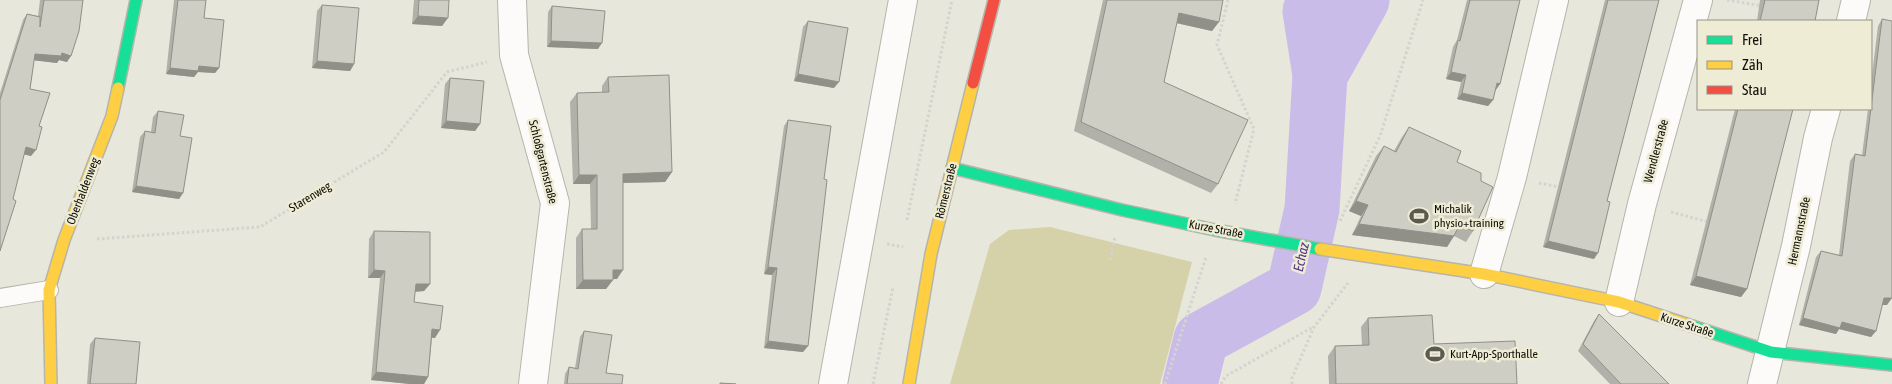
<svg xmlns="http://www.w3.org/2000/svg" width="1892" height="384" font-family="'Asap Condensed',sans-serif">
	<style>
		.green { fill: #d5d2a9 }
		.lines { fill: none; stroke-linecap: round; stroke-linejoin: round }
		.river { stroke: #cabce9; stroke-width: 55 }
		.lane-casing { stroke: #b6b5ab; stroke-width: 20 }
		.street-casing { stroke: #b6b5ab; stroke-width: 30 }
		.fast-casing { stroke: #b6b5ab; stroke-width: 14 }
		.slow-casing { stroke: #b6b5ab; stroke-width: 14 }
		.jam-casing { stroke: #b6b5ab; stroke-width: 14 }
		.path { stroke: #d4d3d0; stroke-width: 3; stroke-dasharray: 2.5 2.5; stroke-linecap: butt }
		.lane { stroke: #fcfbfa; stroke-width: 18 }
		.street { stroke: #fcfbfa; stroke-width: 28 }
		.fast { stroke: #16e098; stroke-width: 11 }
		.slow { stroke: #ffcf43; stroke-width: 11 }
		.jam { stroke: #f24e42; stroke-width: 11 }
		.wall { fill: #b1b1a9 }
		.shaded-wall { fill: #909089 }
		.building { fill: #cecec4; stroke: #909089 }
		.labels { text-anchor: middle; stroke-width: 5; stroke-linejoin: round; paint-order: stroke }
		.street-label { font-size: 12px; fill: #0f0e07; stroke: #eeecd5 }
		.poi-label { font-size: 12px; fill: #0f0e07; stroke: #eeecd5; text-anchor: start }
		.water-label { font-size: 14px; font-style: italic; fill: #513384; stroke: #eeecd5 }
	</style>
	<rect width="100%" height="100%" fill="#e8e7db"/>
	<path class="green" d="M 1050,227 L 1192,262 L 1160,384 L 950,384 L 990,244 L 1009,230 Z"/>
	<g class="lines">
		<g class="river">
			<path d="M 1320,75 L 1362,0"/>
			<path d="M 1190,384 L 1201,339 L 1294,288 L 1312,209 L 1320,75 L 1310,11 L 1316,0"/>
		</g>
		<g class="lane-casing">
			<path id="lane" d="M 0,298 L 49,290"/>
		</g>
		<g class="street-casing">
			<g id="street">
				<path d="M 512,0 L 514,55 L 555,203 L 533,384"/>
				<path d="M 1851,21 L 1856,0"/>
				<path d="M 1484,274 L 1512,177 L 1554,0"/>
				<path d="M 1619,302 L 1642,204 L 1698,0"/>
				<path d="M 833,384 L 903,0"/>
				<path d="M 1762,384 L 1796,246 L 1818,138 L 1826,109"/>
			</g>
		</g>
		<g class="fast-casing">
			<g id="fast">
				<path d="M 118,88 L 136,0"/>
				<path d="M 952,168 L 1122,210 L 1215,230 L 1320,249"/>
				<path d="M 1692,326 L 1771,352 L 1892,365"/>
			</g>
		</g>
		<g class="slow-casing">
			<g id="slow">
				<path d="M 1320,249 L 1484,274 L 1619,302 L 1692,326"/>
				<path d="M 51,384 L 49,290 L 64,240 L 112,116 L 118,88"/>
				<path d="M 909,384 L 931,254 L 973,83"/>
			</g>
		</g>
		<g class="jam-casing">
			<path id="jam" d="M 973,83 L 994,0"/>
		</g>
		<g class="path">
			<path d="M 1228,0 L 1217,45 L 1254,129 L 1235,204"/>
			<path d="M 1727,0 L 1763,6"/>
			<path d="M 1539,183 L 1563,188"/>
			<path d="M 1671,212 L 1708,222"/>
			<path d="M 907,220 L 952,0"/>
			<path d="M 1340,221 L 1380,136 L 1423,0"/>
			<path d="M 97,239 L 260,227 L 384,152 L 447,72 L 487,62"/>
			<path d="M 887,244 L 903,247"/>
			<path d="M 1110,260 L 1115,237"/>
			<path d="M 873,384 L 893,287"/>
			<path d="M 1165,384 L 1206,257"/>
			<path d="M 1221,384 L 1226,376 L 1313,327"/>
			<path d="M 1292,384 L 1292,378 L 1314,327 L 1348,283"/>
		</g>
		<use href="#lane" class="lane"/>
		<use href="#street" class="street"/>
		<use href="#fast" class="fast"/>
		<use href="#slow" class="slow"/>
		<use href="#jam" class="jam"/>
	</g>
	<g class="wall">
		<path d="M 40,0 L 83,0 L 67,62 L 59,60 L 57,63 L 34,60 L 30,89 L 39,126 L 31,156 L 24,154 L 0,251 L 0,93 L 23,20 L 27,14 L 38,16 Z"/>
		<path d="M 174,0 L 206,0 L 204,18 L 219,68 L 215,73 L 198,72 L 194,77 L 166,74 Z"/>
		<path d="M 414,0 L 449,0 L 442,26 L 412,24 Z"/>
		<path d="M 1103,0 L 1223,0 L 1212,31 L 1176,23 L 1164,82 L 1218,184 L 1211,193 L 1074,131 Z"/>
		<path d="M 1467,0 L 1520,0 L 1500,84 L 1495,91 L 1493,100 L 1488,106 L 1457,99 L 1461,82 L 1446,79 L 1453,47 L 1457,40 Z"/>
		<path d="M 1605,0 L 1659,0 L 1607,201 L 1594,259 L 1543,247 Z"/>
		<path d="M 1760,0 L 1819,0 L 1815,21 L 1757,21 Z"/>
		<path d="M 322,5 L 354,64 L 350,71 L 312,68 L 317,11 Z"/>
		<path d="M 552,6 L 598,49 L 547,47 L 548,12 Z"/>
		<path d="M 1882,19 L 1887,305 L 1882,305 L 1876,331 L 1871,337 L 1839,329 L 1836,334 L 1799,325 L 1816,257 L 1821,251 L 1839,255 L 1850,161 L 1855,154 L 1862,155 L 1868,109 L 1871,109 L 1871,83 L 1878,26 Z"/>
		<path d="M 808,21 L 834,88 L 794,81 L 803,27 Z"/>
		<path d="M 608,77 L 672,172 L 665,182 L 623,183 L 617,279 L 613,279 L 606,289 L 576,289 L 576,238 L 582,229 L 591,229 L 590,184 L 573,184 L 570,102 L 577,93 L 602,93 L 602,86 Z"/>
		<path d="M 450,78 L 480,124 L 475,131 L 441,128 L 445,84 Z"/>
		<path d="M 1735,109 L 1793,109 L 1747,289 L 1741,297 L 1690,285 Z"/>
		<path d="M 158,111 L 180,136 L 183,193 L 179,199 L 132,192 L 140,137 L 145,131 L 151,132 L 153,117 Z"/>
		<path d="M 788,120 L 824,179 L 808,346 L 803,352 L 764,348 L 772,275 L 764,274 L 784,126 Z"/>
		<path d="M 1409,127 L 1457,162 L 1473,231 L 1466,242 L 1454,236 L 1447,247 L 1352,235 L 1361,216 L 1349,211 L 1376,156 L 1384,146 L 1394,151 L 1402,137 Z"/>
		<path d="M 374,231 L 430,284 L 424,291 L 415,292 L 414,302 L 435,338 L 432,338 L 428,377 L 424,384 L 410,384 L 371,380 L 380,278 L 368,278 L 369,239 Z"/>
		<path d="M 1599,314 L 1669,384 L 1610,384 L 1578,351 L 1594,321 Z"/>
		<path d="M 1368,318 L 1434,344 L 1517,384 L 1329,384 L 1328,356 L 1335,346 L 1362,345 L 1361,327 Z"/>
		<path d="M 584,331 L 606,373 L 622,384 L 564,384 L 565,374 L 569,367 L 575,368 L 580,337 Z"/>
		<path d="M 95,338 L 136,384 L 87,384 L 90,344 Z"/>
	</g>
	<g class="shaded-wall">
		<path d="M 1179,13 L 1219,22 L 1212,31 L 1172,22 Z"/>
		<path d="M 418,16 L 448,18 L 442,26 L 412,24 Z"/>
		<path d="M 551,41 L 602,43 L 598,49 L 547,47 Z"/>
		<path d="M 62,53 L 71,56 L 67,62 L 59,60 L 57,63 L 31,60 L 35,54 Z"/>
		<path d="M 317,61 L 354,64 L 350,71 L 312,68 Z"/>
		<path d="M 199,66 L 219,68 L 215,73 L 198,72 L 194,77 L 166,74 L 170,68 Z"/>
		<path d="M 1451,72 L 1466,75 L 1461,82 L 1446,79 Z"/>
		<path d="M 798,74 L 839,82 L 834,88 L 794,81 Z"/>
		<path d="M 1497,83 L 1500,84 L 1495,91 Z"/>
		<path d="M 1462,93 L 1493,100 L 1488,106 L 1457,99 Z"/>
		<path d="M 446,121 L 480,124 L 475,131 L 441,128 Z"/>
		<path d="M 26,147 L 36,150 L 31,156 L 22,154 Z"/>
		<path d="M 672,172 L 665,182 L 616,183 L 623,174 Z"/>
		<path d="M 579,175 L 597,175 L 590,184 L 573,184 Z"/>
		<path d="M 136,186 L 183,193 L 179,199 L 132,192 Z"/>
		<path d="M 1356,201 L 1368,205 L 1361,216 L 1349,211 Z"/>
		<path d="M 1359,224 L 1454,236 L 1447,247 L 1352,235 Z"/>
		<path d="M 1548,241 L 1598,253 L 1594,259 L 1543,247 Z"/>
		<path d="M 768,267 L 777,268 L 772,275 L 764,274 Z"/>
		<path d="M 374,270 L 385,271 L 380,278 L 368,278 Z"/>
		<path d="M 613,270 L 623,270 L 617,279 L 606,279 Z"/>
		<path d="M 1696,276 L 1747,289 L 1741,297 L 1690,285 Z"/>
		<path d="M 583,280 L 613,280 L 606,289 L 576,289 Z"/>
		<path d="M 416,284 L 430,284 L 424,291 L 410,292 Z"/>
		<path d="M 1884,298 L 1892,298 L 1887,305 L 1879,305 Z"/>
		<path d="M 1803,318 L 1842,322 L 1876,331 L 1871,337 L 1839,329 L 1836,334 L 1799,325 Z"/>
		<path d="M 432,329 L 440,330 L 435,338 L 427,337 Z"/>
		<path d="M 768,341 L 808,346 L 803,352 L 764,348 Z"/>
		<path d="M 376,372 L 428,377 L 424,384 L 410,384 L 371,380 Z"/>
	</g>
	<g class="building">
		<path d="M 44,0 L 83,0 L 79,31 L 71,56 L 62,53 L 61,56 L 35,54 L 30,89 L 50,93 L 39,126 L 42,127 L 36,150 L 26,147 L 13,199 L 16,201 L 0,251 L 0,100 L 27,14 L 40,17 L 40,27 Z"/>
		<path d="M 178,0 L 206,0 L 204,18 L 224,20 L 219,68 L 199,66 L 198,71 L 170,68 Z"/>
		<path d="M 419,0 L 449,0 L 448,18 L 418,16 Z"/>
		<path d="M 1107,0 L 1223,0 L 1219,22 L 1179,13 L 1164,82 L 1248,120 L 1218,184 L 1081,122 Z"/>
		<path d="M 1470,0 L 1520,0 L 1500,84 L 1497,83 L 1493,100 L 1462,93 L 1466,75 L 1451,72 L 1458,40 L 1460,41 Z"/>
		<path d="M 1608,0 L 1659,0 L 1607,201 L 1610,202 L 1598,253 L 1548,241 Z"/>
		<path d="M 1765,0 L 1819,0 L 1815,21 L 1760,21 Z"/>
		<path d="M 322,5 L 359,8 L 354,64 L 317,61 Z"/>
		<path d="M 552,6 L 605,11 L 602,43 L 551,41 Z"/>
		<path d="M 1882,19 L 1892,21 L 1892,298 L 1884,298 L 1876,331 L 1842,322 L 1840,328 L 1803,318 L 1821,251 L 1842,256 L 1855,154 L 1865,156 Z"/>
		<path d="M 808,21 L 848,28 L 839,82 L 798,74 Z"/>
		<path d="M 669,75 L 672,172 L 623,174 L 623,270 L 613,270 L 613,280 L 583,280 L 582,229 L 597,229 L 597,175 L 579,175 L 577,93 L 609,92 L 608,77 Z"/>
		<path d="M 450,78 L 484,81 L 480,124 L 446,121 Z"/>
		<path d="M 1738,109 L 1793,109 L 1747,289 L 1696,276 Z"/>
		<path d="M 158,111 L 184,115 L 180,136 L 192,138 L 183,193 L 136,186 L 145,131 L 155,133 Z"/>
		<path d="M 788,120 L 831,126 L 824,179 L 827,180 L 808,346 L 768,341 L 777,268 L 768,267 Z"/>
		<path d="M 1409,127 L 1461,151 L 1457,162 L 1481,173 L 1481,181 L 1493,187 L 1473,231 L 1459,225 L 1454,236 L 1359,224 L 1368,205 L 1356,201 L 1384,146 L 1396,152 Z"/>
		<path d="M 374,231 L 430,232 L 430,284 L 416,284 L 414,302 L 443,306 L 440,330 L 432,329 L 428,377 L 376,372 L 385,271 L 374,270 Z"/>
		<path d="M 1599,314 L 1669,384 L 1621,384 L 1583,344 Z"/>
		<path d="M 1432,315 L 1434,344 L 1515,341 L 1517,384 L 1336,384 L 1335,346 L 1369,345 L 1368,318 Z"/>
		<path d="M 584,331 L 612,335 L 606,373 L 623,375 L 622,384 L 567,384 L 569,367 L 578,369 Z"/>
		<path d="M 95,338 L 140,342 L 136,384 L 90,384 Z"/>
		<path d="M 720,383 L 736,384 L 720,384 Z"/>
	</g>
	<defs>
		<g id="stadium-bare" transform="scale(1.5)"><path d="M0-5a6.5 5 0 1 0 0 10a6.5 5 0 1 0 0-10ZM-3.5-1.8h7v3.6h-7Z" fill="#5b5a51" stroke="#eeecd5" stroke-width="2.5" paint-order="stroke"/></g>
	</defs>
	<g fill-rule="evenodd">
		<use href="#stadium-bare" x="1419" y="216"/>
		<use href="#stadium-bare" x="1435" y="354"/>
	</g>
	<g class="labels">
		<g class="street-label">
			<text transform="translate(1656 151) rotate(-75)" y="4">Wendlerstraße</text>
			<text transform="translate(543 162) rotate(76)" y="4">Schloßgartenstraße</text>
			<text transform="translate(83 191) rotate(-69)" y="4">Oberhaldenweg</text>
			<text transform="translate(946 191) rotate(-76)" y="4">Römerstraße</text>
			<text transform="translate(310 197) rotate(-31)" y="4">Starenweg</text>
			<text transform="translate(1216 229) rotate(11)" y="4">Kurze Straße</text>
			<text transform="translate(1799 231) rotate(-78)" y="4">Hermannstraße</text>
			<text transform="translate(1687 325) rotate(18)" y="4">Kurze Straße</text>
		</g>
		<g class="poi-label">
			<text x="1434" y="213">Michalik<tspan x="1434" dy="14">physio+training</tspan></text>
			<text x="1450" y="358">Kurt-App-Sporthalle</text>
		</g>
		<g class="water-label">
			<text transform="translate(1301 257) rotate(-77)" y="5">Echaz</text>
		</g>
	</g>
	<rect x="1697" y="20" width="175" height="90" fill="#eeecd5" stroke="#959383"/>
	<rect x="1707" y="36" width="25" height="8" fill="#16e098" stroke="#959383"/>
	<text x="1742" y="45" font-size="15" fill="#0f0e07">Frei</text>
	<rect x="1707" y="61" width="25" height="8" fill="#ffcf43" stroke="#959383"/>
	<text x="1742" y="70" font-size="15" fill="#0f0e07">Zäh</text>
	<rect x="1707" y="86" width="25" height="8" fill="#f24e42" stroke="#959383"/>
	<text x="1742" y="95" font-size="15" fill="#0f0e07">Stau</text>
</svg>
